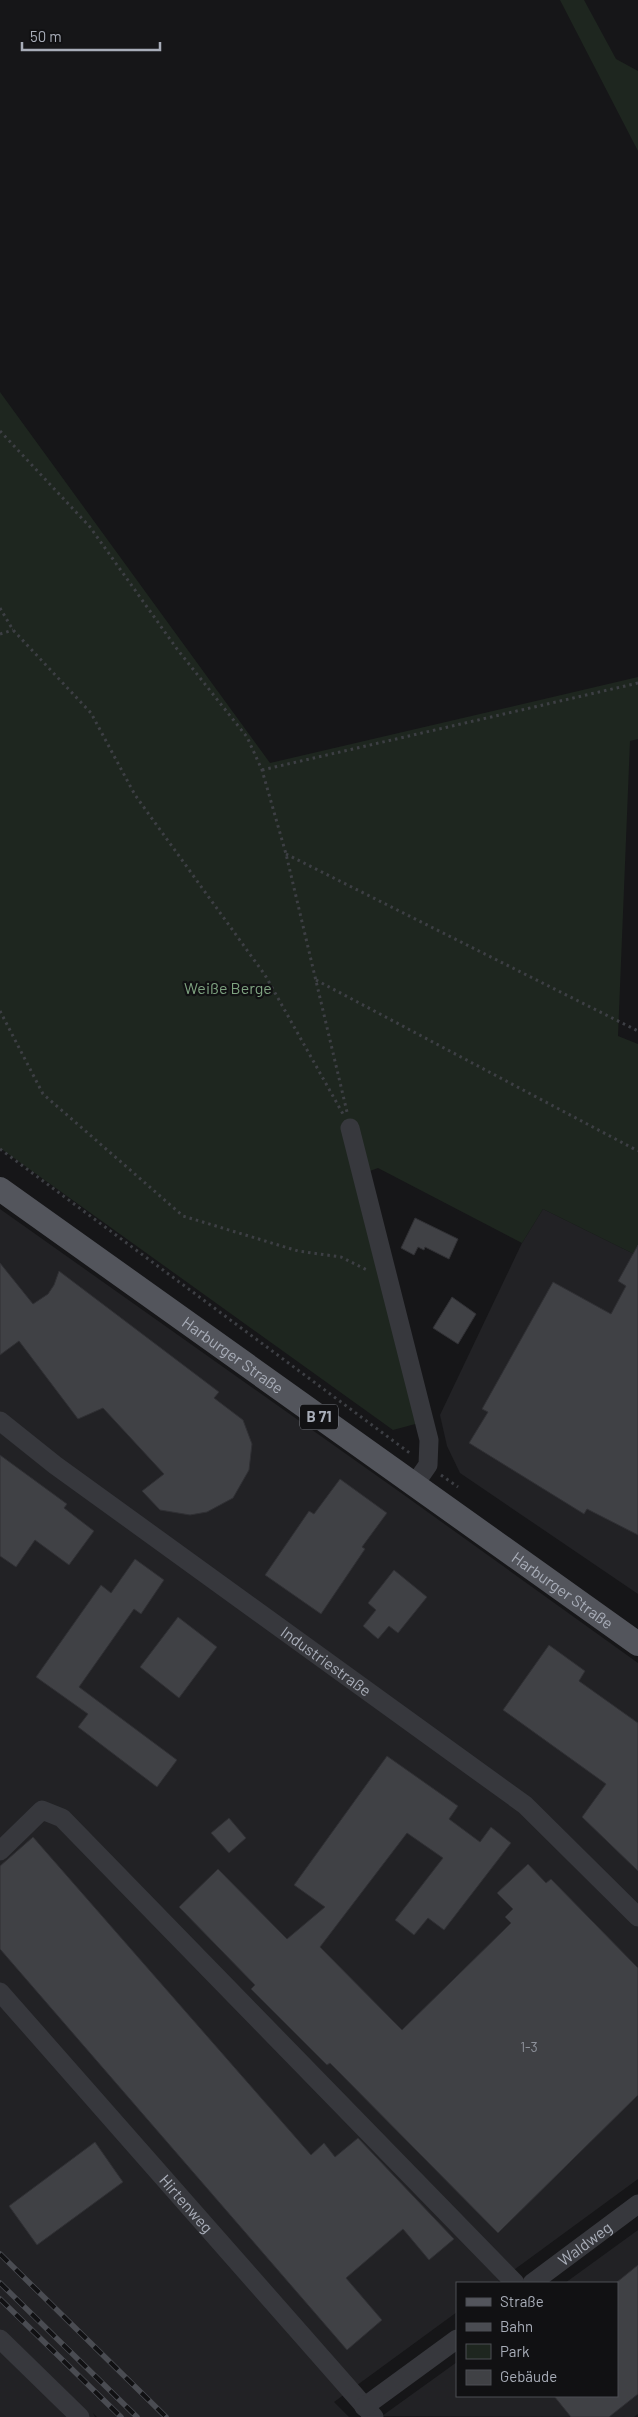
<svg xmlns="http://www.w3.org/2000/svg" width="638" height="2417" font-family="Barlow,sans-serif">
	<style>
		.built { fill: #222225 }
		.green { fill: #1e261f }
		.building { fill: #404145; stroke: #303034 }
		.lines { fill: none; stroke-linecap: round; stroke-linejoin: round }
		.path { stroke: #3d3f44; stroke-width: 3; stroke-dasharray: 2.5 4; stroke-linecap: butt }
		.minor { stroke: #37383d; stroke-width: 19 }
		.major { stroke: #53555c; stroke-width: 24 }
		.rail-casing { stroke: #4a4c52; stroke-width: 5.5 }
		.rail { stroke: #111113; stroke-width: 4; stroke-dasharray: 11; stroke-linecap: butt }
		.labels { text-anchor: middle; stroke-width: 4.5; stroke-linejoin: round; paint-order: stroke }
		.number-label { font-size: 14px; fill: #8e929b }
		.shield { fill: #111113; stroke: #7b7e86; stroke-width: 1 }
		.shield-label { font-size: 15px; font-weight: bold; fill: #a8adb8 }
		.park-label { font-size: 16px; fill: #7fa381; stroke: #111113 }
		.street-label { font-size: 16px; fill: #a8adb8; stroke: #111113 }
	</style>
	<rect width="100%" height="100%" fill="#161618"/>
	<g class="built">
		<path d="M 0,1209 L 404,1495 L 638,1663 L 638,2179 L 496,2283 L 457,2283 L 457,2312 L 334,2402 L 349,2417 L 97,2417 L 93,2413 L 95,2417 L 0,2417 Z"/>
		<path d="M 543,1209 L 638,1256 L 638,1594 L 460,1473 L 447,1446 L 440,1415 L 522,1243 Z"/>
		<path d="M 638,2230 L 638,2414 L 634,2417 L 382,2416 L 457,2362 L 457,2396 L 617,2396 L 617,2283 L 565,2283 Z"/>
	</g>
	<g class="green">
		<path d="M 560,0 L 584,0 L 616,59 L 638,71 L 638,151 Z"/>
		<path d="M 0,392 L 270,763 L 638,677 L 638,739 L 630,741 L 618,1036 L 638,1044 L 638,1256 L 543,1209 L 522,1243 L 378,1168 L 356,1176 L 419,1423 L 393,1430 L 0,1148 Z"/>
	</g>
	<g class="building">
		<path d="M 415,1218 L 458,1239 L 449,1259 L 425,1247 L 424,1250 L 418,1247 L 414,1255 L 401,1248 Z"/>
		<path d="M 638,1245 L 638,1535 L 587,1509 L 584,1514 L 469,1443 L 488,1412 L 482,1409 L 553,1282 L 611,1314 L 626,1286 L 618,1281 Z"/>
		<path d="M 0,1263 L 33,1304 L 48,1294 L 54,1285 L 59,1271 L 219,1392 L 214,1398 L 243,1420 L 252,1444 L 249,1470 L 233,1498 L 207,1512 L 190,1515 L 160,1510 L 142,1491 L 164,1474 L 103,1408 L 78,1419 L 19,1341 L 0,1355 Z"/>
		<path d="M 452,1297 L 476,1314 L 458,1344 L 433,1328 Z"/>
		<path d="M 0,1455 L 67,1504 L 64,1508 L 94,1531 L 69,1565 L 35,1540 L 16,1567 L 0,1556 Z"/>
		<path d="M 340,1479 L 387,1513 L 362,1547 L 365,1549 L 321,1614 L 265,1575 L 309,1511 L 314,1514 Z"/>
		<path d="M 135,1559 L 164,1580 L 141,1614 L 134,1609 L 79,1687 L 177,1760 L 157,1787 L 78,1727 L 88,1714 L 36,1677 L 101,1585 L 111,1593 Z"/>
		<path d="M 394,1570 L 427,1597 L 398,1633 L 389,1626 L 378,1639 L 363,1626 L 376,1610 L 368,1603 Z"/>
		<path d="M 178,1617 L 217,1647 L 179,1698 L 140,1667 Z"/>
		<path d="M 549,1645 L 585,1671 L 579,1681 L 638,1723 L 638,1871 L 582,1817 L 606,1784 L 503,1710 Z"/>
		<path d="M 387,1756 L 458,1806 L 449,1819 L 480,1842 L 491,1827 L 511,1843 L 444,1930 L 428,1918 L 414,1935 L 395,1920 L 443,1858 L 407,1833 L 320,1947 L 402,2030 L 511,1923 L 505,1917 L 513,1909 L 497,1893 L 528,1864 L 546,1883 L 551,1879 L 638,1968 L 638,2095 L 498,2233 L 330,2063 L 327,2065 L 251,1989 L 255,1985 L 179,1907 L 218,1869 L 287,1939 L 325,1907 L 294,1885 Z"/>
		<path d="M 229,1818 L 246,1838 L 229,1853 L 211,1833 Z"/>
		<path d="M 33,1837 L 311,2155 L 324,2143 L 335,2157 L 358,2138 L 454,2239 L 429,2260 L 403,2229 L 346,2278 L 382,2320 L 347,2350 L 0,1949 L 0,1866 Z"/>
		<path d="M 95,2142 L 123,2182 L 37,2245 L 9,2206 Z"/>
		<path d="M 638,2265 L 638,2394 L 609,2417 L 571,2417 L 554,2396 L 617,2396 L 617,2282 Z"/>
	</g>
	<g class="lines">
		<g class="path">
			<path d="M 0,431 L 90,527 L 177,649 L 247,737 L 262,770 L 286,854 L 347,1112"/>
			<path d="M 0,608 L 13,630 L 91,713 L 135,795 L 265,975 L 343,1114"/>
			<path d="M 0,634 L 13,630"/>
			<path d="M 262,770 L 638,683"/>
			<path d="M 286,854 L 638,1031"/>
			<path d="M 316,980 L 638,1151"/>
			<path d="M 0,1011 L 43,1094 L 183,1216 L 298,1251 L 341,1257 L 367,1270"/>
			<path d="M 0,1149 L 411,1454"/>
			<path d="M 441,1475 L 458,1487"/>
		</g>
		<g class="minor">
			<path d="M 350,1128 L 429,1440 L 428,1465 L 414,1485"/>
			<path id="s1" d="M 0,1421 L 55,1465 L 525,1805 L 638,1917"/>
			<path d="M 0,1851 L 42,1810 L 62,1818 L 515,2283"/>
			<path id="s2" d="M 0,1992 L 374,2417"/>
			<path id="s3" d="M 532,2283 L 638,2204"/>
			<path d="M 0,2339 L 80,2417"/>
			<path d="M 364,2407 L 457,2339"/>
		</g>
		<path class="major" id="s4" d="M 0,1189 L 638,1644"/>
		<g class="rail-casing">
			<g id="rail">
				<path d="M 0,2254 L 166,2417"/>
				<path d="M 0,2283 L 137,2417"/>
				<path d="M 0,2299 L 121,2417"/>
			</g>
		</g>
		<use href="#rail" class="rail"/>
	</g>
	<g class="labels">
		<g class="number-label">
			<text x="529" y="2052">1-3</text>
		</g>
		<rect class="shield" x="300" y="1404.5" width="38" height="25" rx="4"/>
		<g class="shield-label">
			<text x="319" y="1422">B 71</text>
		</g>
		<g class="park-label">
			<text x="228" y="994">Weiße Berge</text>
		</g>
		<g class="street-label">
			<text dy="6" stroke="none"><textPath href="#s4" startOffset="286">Harburger Straße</textPath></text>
			<text dy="6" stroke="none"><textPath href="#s4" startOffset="691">Harburger Straße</textPath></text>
			<text dy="6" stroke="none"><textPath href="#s1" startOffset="405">Industriestraße</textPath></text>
			<text dy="6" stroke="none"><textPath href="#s2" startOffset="282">Hirtenweg</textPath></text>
			<text dy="6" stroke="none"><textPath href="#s3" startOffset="66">Waldweg</textPath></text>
		</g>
	</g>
	<rect x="456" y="2282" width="162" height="115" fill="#111113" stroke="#4d4f55"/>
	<rect x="466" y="2298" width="25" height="8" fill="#53555c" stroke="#4d4f55"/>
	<text x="500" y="2307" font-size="15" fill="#a8adb8">Straße</text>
	<rect x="466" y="2323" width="25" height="8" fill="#4a4c52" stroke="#4d4f55"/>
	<text x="500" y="2332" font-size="15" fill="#a8adb8">Bahn</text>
	<rect x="466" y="2344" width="25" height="15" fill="#1e261f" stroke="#4d4f55"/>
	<text x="500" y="2357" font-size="15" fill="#a8adb8">Park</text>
	<rect x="466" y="2370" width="25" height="15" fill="#404145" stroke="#4d4f55"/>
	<text x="500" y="2382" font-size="15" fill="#a8adb8">Gebäude</text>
	<path d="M22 42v8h138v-8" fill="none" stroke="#a8adb8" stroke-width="2.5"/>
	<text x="30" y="42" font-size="15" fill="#a8adb8" stroke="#111113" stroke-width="4" paint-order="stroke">50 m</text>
</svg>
